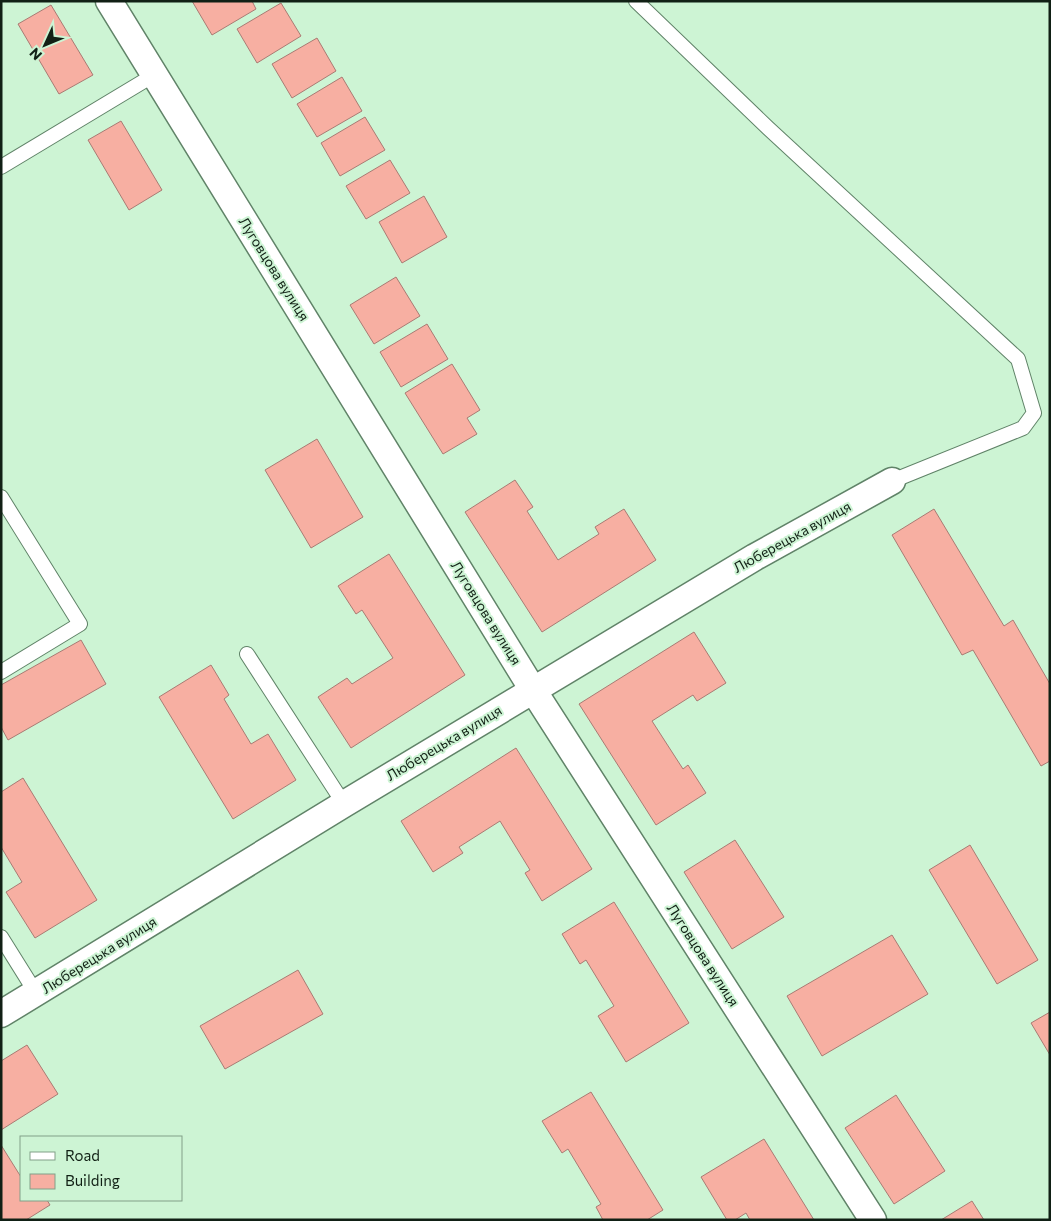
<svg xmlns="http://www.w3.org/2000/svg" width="1051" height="1221" font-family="Commissioner,sans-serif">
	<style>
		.building { fill: #f7afa2; stroke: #a97b73 }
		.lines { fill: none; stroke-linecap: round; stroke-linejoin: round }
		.service-casing { stroke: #608368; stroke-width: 16 }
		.minor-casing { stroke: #608368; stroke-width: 29 }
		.service { stroke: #fff; stroke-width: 14 }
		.minor { stroke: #fff; stroke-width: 26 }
		.labels { text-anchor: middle; stroke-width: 4; stroke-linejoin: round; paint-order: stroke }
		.street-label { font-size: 14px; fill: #112015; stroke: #cdf4d4 }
	</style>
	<rect width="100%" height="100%" fill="#cdf4d4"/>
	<g class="building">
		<path d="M 192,1 L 252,1 L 256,9 L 212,35 Z"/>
		<path d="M 281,3 L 301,36 L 257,63 L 237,29 Z"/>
		<path d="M 51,5 L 93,75 L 59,94 L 18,24 Z"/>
		<path d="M 317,38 L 336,71 L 292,98 L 272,64 Z"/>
		<path d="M 342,77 L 362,111 L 317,137 L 297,104 Z"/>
		<path d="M 365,117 L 385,150 L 340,176 L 321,143 Z"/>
		<path d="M 121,121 L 162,190 L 129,210 L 88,140 Z"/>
		<path d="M 390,160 L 410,193 L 366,219 L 346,186 Z"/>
		<path d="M 424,196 L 447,237 L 402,263 L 379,222 Z"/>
		<path d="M 396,277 L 420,316 L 374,344 L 350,305 Z"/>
		<path d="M 427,324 L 448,359 L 401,387 L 380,352 Z"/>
		<path d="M 452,364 L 480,410 L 467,418 L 477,434 L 443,454 L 405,393 Z"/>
		<path d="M 317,439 L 363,517 L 311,548 L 265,470 Z"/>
		<path d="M 515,480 L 533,507 L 527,511 L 558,560 L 599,534 L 595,527 L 624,509 L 656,560 L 542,632 L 465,512 Z"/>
		<path d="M 934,509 L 1004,626 L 1013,620 L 1050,684 L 1050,761 L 1041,766 L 973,650 L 962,655 L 892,535 Z"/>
		<path d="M 389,554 L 465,675 L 351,748 L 318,697 L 347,678 L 352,684 L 393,658 L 362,610 L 356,614 L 338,586 Z"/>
		<path d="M 694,632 L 726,683 L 697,701 L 693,695 L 652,721 L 683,769 L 688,765 L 706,793 L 656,825 L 579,704 Z"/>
		<path d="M 81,640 L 106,684 L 8,740 L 1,727 L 1,685 Z"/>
		<path d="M 211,665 L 229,695 L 224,699 L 251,744 L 268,734 L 296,780 L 233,819 L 159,697 Z"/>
		<path d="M 516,748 L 592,869 L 542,901 L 525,873 L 530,870 L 500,821 L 459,847 L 463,853 L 433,872 L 401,821 Z"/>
		<path d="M 23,778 L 97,900 L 35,938 L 6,892 L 22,882 L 1,847 L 1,792 Z"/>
		<path d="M 735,840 L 784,917 L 732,949 L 684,872 Z"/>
		<path d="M 970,845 L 1038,960 L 997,984 L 929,870 Z"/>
		<path d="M 614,902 L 689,1023 L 626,1062 L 598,1016 L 614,1006 L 586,960 L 580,964 L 562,934 Z"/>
		<path d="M 892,935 L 928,994 L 822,1056 L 787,996 Z"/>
		<path d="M 298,970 L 323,1014 L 225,1069 L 200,1026 Z"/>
		<path d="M 1050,1012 L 1050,1055 L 1031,1023 Z"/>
		<path d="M 27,1045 L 58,1094 L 1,1130 L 1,1061 Z"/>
		<path d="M 591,1092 L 663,1210 L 647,1220 L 603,1220 L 596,1207 L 601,1204 L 568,1149 L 562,1153 L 542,1121 Z"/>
		<path d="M 896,1095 L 945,1171 L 894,1204 L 845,1128 Z"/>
		<path d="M 764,1139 L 814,1220 L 750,1220 L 746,1213 L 735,1220 L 727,1220 L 701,1177 Z"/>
		<path d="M 1,1145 L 21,1177 L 21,1200 L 47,1200 L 50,1205 L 26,1220 L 1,1220 Z"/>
		<path d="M 972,1201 L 984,1220 L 941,1220 Z"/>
	</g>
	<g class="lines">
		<g class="service-casing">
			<g id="service">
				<path d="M 636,1 L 768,128 L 1018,359 L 1034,413 L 1023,428 L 892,481"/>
				<path d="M 1,167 L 154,75"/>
				<path d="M 1,497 L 80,624 L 1,672"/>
				<path d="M 247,654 L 344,804"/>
				<path d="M 1,937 L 36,993"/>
			</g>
		</g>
		<g class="minor-casing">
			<g id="minor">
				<path d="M 109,1 L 533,690 L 873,1220"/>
				<path d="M 1,1014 L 344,804 L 755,557 L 892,481"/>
			</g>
		</g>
		<use href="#service" class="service"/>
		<use href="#minor" class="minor"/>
	</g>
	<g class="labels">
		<g class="street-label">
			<text transform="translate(274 269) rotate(58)" y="5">Луговцова вулиця</text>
			<text transform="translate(792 537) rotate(-29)" y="5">Люберецька вулиця</text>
			<text transform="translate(486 613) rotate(58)" y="5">Луговцова вулиця</text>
			<text transform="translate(444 743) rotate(-31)" y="5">Люберецька вулиця</text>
			<text transform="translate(99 955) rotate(-32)" y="5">Люберецька вулиця</text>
			<text transform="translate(703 955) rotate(57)" y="5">Луговцова вулиця</text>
		</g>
	</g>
	<rect width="1051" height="1221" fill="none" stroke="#112015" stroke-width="5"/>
	<rect x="20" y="1136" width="162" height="65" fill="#cdf4d4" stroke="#829f88"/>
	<rect x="30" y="1152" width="25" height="8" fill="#ffffff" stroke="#829f88"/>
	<text x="65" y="1161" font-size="15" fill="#112015">Road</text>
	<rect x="30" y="1174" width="25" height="15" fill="#f7afa2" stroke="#829f88"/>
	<text x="65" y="1186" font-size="15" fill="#112015">Building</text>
	<g transform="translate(45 45) rotate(226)" stroke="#cdf4d4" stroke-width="4" paint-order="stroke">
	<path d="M0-4L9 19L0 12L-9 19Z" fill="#112015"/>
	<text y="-8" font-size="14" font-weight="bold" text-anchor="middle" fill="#112015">N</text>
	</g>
</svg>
